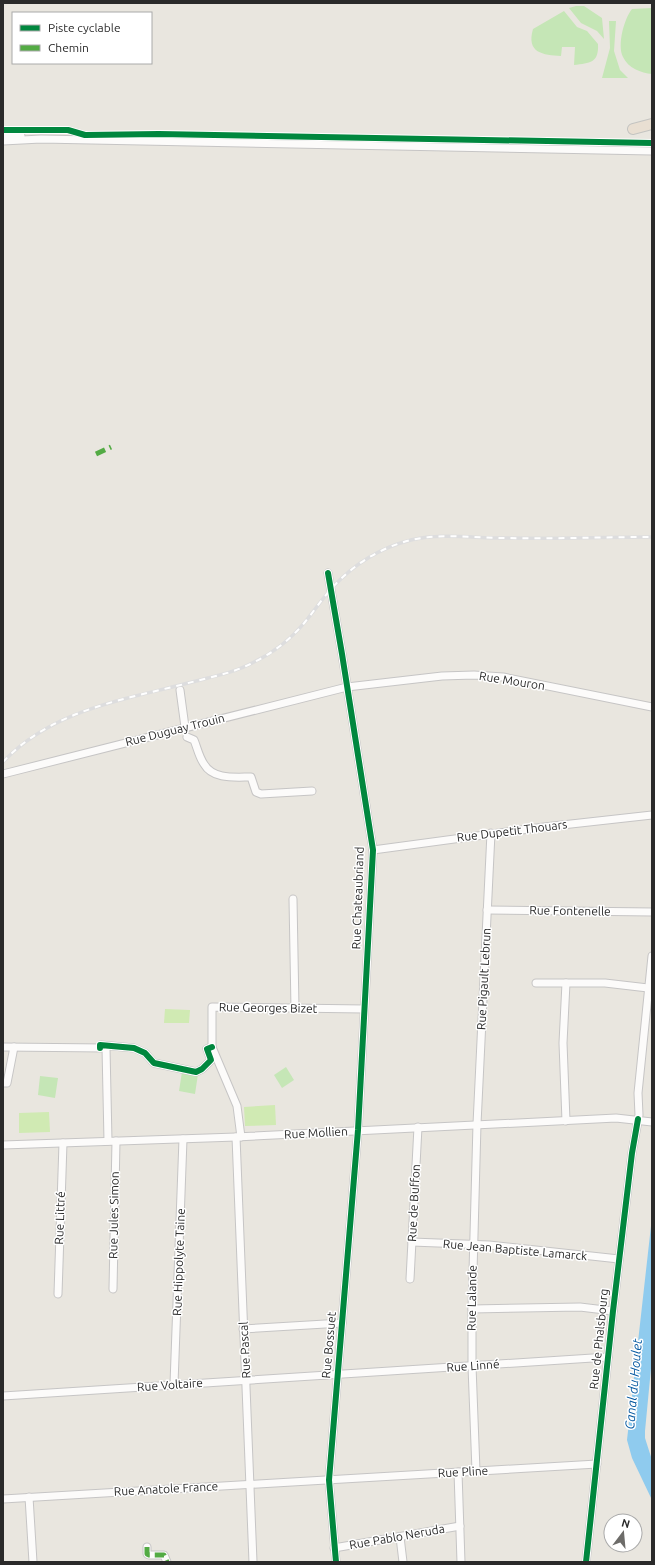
<svg xmlns="http://www.w3.org/2000/svg" width="655" height="1565" font-family="Ubuntu,sans-serif">
	<style>
		.green { fill: #c5e6b6 }
		.pitch { fill: #d0eab3 }
		.water { fill: #8fcbee }
		.lines { fill: none; stroke-linecap: round; stroke-linejoin: round }
		.minor-casing { stroke: #c6c5c5; stroke-width: 9 }
		.highway-casing { stroke: #c4c4c1; stroke-width: 12 }
		.minor { stroke: #fcfbfa; stroke-width: 7 }
		.highway { stroke: #e9dfd2; stroke-width: 10 }
		.rail-casing { stroke: #ddddde; stroke-width: 3.5 }
		.rail { stroke: #fff; stroke-width: 2; stroke-dasharray: 6; stroke-linecap: butt }
		.quiet { stroke: #53ab44; stroke-width: 5; stroke-dasharray: 10 5; stroke-linecap: butt }
		.cycleway-casing { stroke: #fff; stroke-width: 8 }
		.cycleway { stroke: #00873e; stroke-width: 6 }
		.labels { text-anchor: middle; stroke-width: 3; stroke-linejoin: round; paint-order: stroke }
		.street-label { font-size: 12px; fill: #2a2a2a; stroke: #fff }
		.water-label { font-size: 13px; font-style: italic; fill: #075aa1; stroke: #fff }
	</style>
	<rect width="100%" height="100%" fill="#e9e6df"/>
	<g class="green">
		<path d="M 576,6 L 584,6 L 602,18 L 604,39 L 597,31 L 581,23 L 569,8 Z"/>
		<path d="M 652,8 L 652,74 C 641,73 628,68 623,57 C 617,45 624,19 632,9 Z"/>
		<path d="M 564,11 L 577,27 L 587,31 L 598,44 C 599,63 590,63 574,65 L 575,47 L 562,47 L 561,56 C 543,55 526,53 533,29 Z"/>
		<path d="M 609,21 L 616,21 L 614,51 L 620,70 L 628,78 L 602,78 L 610,48 Z"/>
		<path d="M 286,1067 L 294,1080 L 282,1088 L 274,1075 Z"/>
		<path d="M 182,1072 L 198,1074 L 195,1094 L 179,1091 Z"/>
		<path d="M 40,1076 L 58,1078 L 55,1098 L 38,1095 Z"/>
	</g>
	<g class="pitch">
		<path d="M 165,1009 L 190,1010 L 189,1023 L 164,1023 Z"/>
		<path d="M 275,1105 L 276,1125 L 245,1126 L 244,1107 Z"/>
		<path d="M 49,1112 L 50,1132 L 19,1133 L 19,1113 Z"/>
	</g>
	<path class="water" d="M 652,1217 L 652,1358 L 645,1431 L 645,1438 L 652,1460 L 652,1500 L 632,1458 L 627,1440 Z"/>
	<g class="lines">
		<g class="minor-casing">
			<g id="minor">
				<path d="M 3,135 L 21,136"/>
				<path d="M 3,141 L 41,139 L 652,151"/>
				<path d="M 328,573 L 342,654 L 373,850 L 358,1130 L 329,1480 L 336,1562"/>
				<path d="M 180,690 L 185,727"/>
				<path d="M 187,737 L 194,740 C 197,747 199,757 204,764 C 213,780 236,777 251,777 L 256,792 L 261,794 L 312,791"/>
				<path d="M 3,774 L 347,687 L 442,676 L 474,675 L 503,677 L 652,707"/>
				<path d="M 373,850 L 544,827 L 652,815"/>
				<path d="M 293,899 L 295,1009"/>
				<path d="M 487,910 L 652,912"/>
				<path d="M 536,983 L 605,983 L 648,988"/>
				<path d="M 566,983 L 563,1043 L 566,1121"/>
				<path d="M 101,1045 L 134,1048 L 145,1053 L 154,1063 L 196,1072 L 202,1069 L 211,1060 L 207,1049 L 212,1047"/>
				<path d="M 3,1047 L 106,1048 L 108,1141"/>
				<path d="M 3,1083 L 7,1083 L 14,1047"/>
				<path d="M 236,1137 L 253,1562"/>
				<path d="M 241,1137 L 237,1106 L 212,1047 L 212,1007 L 364,1009"/>
				<path d="M 3,1145 L 236,1137 L 616,1118 L 652,1122"/>
				<path d="M 412,1242 L 489,1245 L 619,1259"/>
				<path d="M 410,1279 L 418,1127"/>
				<path d="M 113,1289 L 116,1141"/>
				<path d="M 58,1294 L 63,1143"/>
				<path d="M 472,1309 L 580,1307 L 613,1311"/>
				<path d="M 243,1329 L 342,1323"/>
				<path d="M 174,1384 L 183,1139"/>
				<path d="M 3,1396 L 608,1357"/>
				<path d="M 476,1471 L 472,1366 L 472,1309 L 477,1124 L 491,833"/>
				<path d="M 458,1472 L 461,1562"/>
				<path d="M 29,1497 L 33,1562"/>
				<path d="M 3,1499 L 597,1464"/>
				<path d="M 400,1537 L 403,1562"/>
				<path d="M 147,1547 L 147,1554 L 149,1555 L 164,1555 L 167,1562"/>
				<path d="M 334,1548 L 460,1526"/>
				<path d="M 586,1562 L 613,1311 L 632,1153 L 639,1115 L 638,1093 L 652,956"/>
			</g>
		</g>
		<g class="highway-casing">
			<path id="highway" d="M 633,129 L 652,124"/>
		</g>
		<use href="#minor" class="minor"/>
		<use href="#highway" class="highway"/>
		<g class="rail-casing">
			<path id="rail" d="M 3,762 C 53,708 129,699 196,681 C 216,676 236,672 254,662 C 273,653 291,639 305,622 C 314,611 322,599 332,588 C 353,565 379,548 411,540 C 441,533 473,538 504,538 C 553,539 603,537 652,537"/>
		</g>
		<use href="#rail" class="rail"/>
		<g class="quiet">
			<path d="M 96,454 L 111,447"/>
			<path d="M 147,1547 L 147,1554 L 149,1555 L 164,1555 L 167,1562"/>
		</g>
		<g class="cycleway-casing">
			<g id="cycleway">
				<path d="M 3,130 L 68,130 L 85,135 L 159,134 L 652,143"/>
				<path d="M 328,573 L 342,654 L 373,850 L 358,1130 L 329,1480 L 336,1562"/>
				<path d="M 100,1048 L 100,1045 L 134,1048 L 145,1053 L 154,1063 L 196,1072 L 202,1069 L 211,1060 L 207,1049 L 212,1047"/>
				<path d="M 586,1562 L 613,1311 L 632,1153 L 638,1119"/>
			</g>
		</g>
		<use href="#cycleway" class="cycleway"/>
	</g>
	<g class="labels">
		<g class="street-label">
			<text transform="translate(512 681) rotate(9)" y="4">Rue Mouron</text>
			<text transform="translate(175 730) rotate(-14)" y="4">Rue Duguay Trouin</text>
			<text transform="translate(512 831) rotate(-7)" y="4">Rue Dupetit Thouars</text>
			<text transform="translate(358 898) rotate(-88)" y="4">Rue Chateaubriand</text>
			<text transform="translate(570 911) rotate(1)" y="4">Rue Fontenelle</text>
			<text transform="translate(484 979) rotate(-87)" y="4">Rue Pigault Lebrun</text>
			<text transform="translate(268 1008) rotate(1)" y="4">Rue Georges Bizet</text>
			<text transform="translate(316 1133) rotate(-3)" y="4">Rue Mollien</text>
			<text transform="translate(414 1203) rotate(-87)" y="4">Rue de Buffon</text>
			<text transform="translate(114 1215) rotate(-89)" y="4">Rue Jules Simon</text>
			<text transform="translate(60 1218) rotate(-88)" y="4">Rue Littré</text>
			<text transform="translate(515 1250) rotate(5)" y="4">Rue Jean Baptiste Lamarck</text>
			<text transform="translate(179 1262) rotate(-88)" y="4">Rue Hippolyte Taine</text>
			<text transform="translate(472 1298) rotate(-89)" y="4">Rue Lalande</text>
			<text transform="translate(599 1339) rotate(-84)" y="4">Rue de Phalsbourg</text>
			<text transform="translate(329 1345) rotate(-85)" y="4">Rue Bossuet</text>
			<text transform="translate(245 1350) rotate(-93)" y="4">Rue Pascal</text>
			<text transform="translate(473 1366) rotate(-4)" y="4">Rue Linné</text>
			<text transform="translate(170 1385) rotate(-4)" y="4">Rue Voltaire</text>
			<text transform="translate(463 1472) rotate(-3)" y="4">Rue Pline</text>
			<text transform="translate(166 1489) rotate(-3)" y="4">Rue Anatole France</text>
			<text transform="translate(397 1537) rotate(-10)" y="4">Rue Pablo Neruda</text>
		</g>
		<g class="water-label">
			<text transform="translate(633 1384) rotate(-85)" y="5">Canal du Houlet</text>
		</g>
	</g>
	<rect width="655" height="1565" fill="none" stroke="#2a2a2a" stroke-width="8"/>
	<rect x="12" y="12" width="140" height="52" fill="#ffffff" stroke="#aaaaaa"/>
	<rect x="20" y="25" width="20" height="6" fill="#00873e" stroke="#aaaaaa"/>
	<text x="48" y="32" font-size="12" fill="#2a2a2a">Piste cyclable</text>
	<rect x="20" y="45" width="20" height="6" fill="#53ab44" stroke="#aaaaaa"/>
	<text x="48" y="52" font-size="12" fill="#2a2a2a">Chemin</text>
	<g transform="translate(623 1533) rotate(16)"><circle r="19" fill="#ffffff" stroke="#aaaaaa"/>
	<path d="M0-3L7 15L0 10L-7 15Z" fill="#6d6c69"/>
	<text y="-6" font-size="11" font-weight="bold" text-anchor="middle" fill="#2a2a2a">N</text>
	</g>
</svg>
